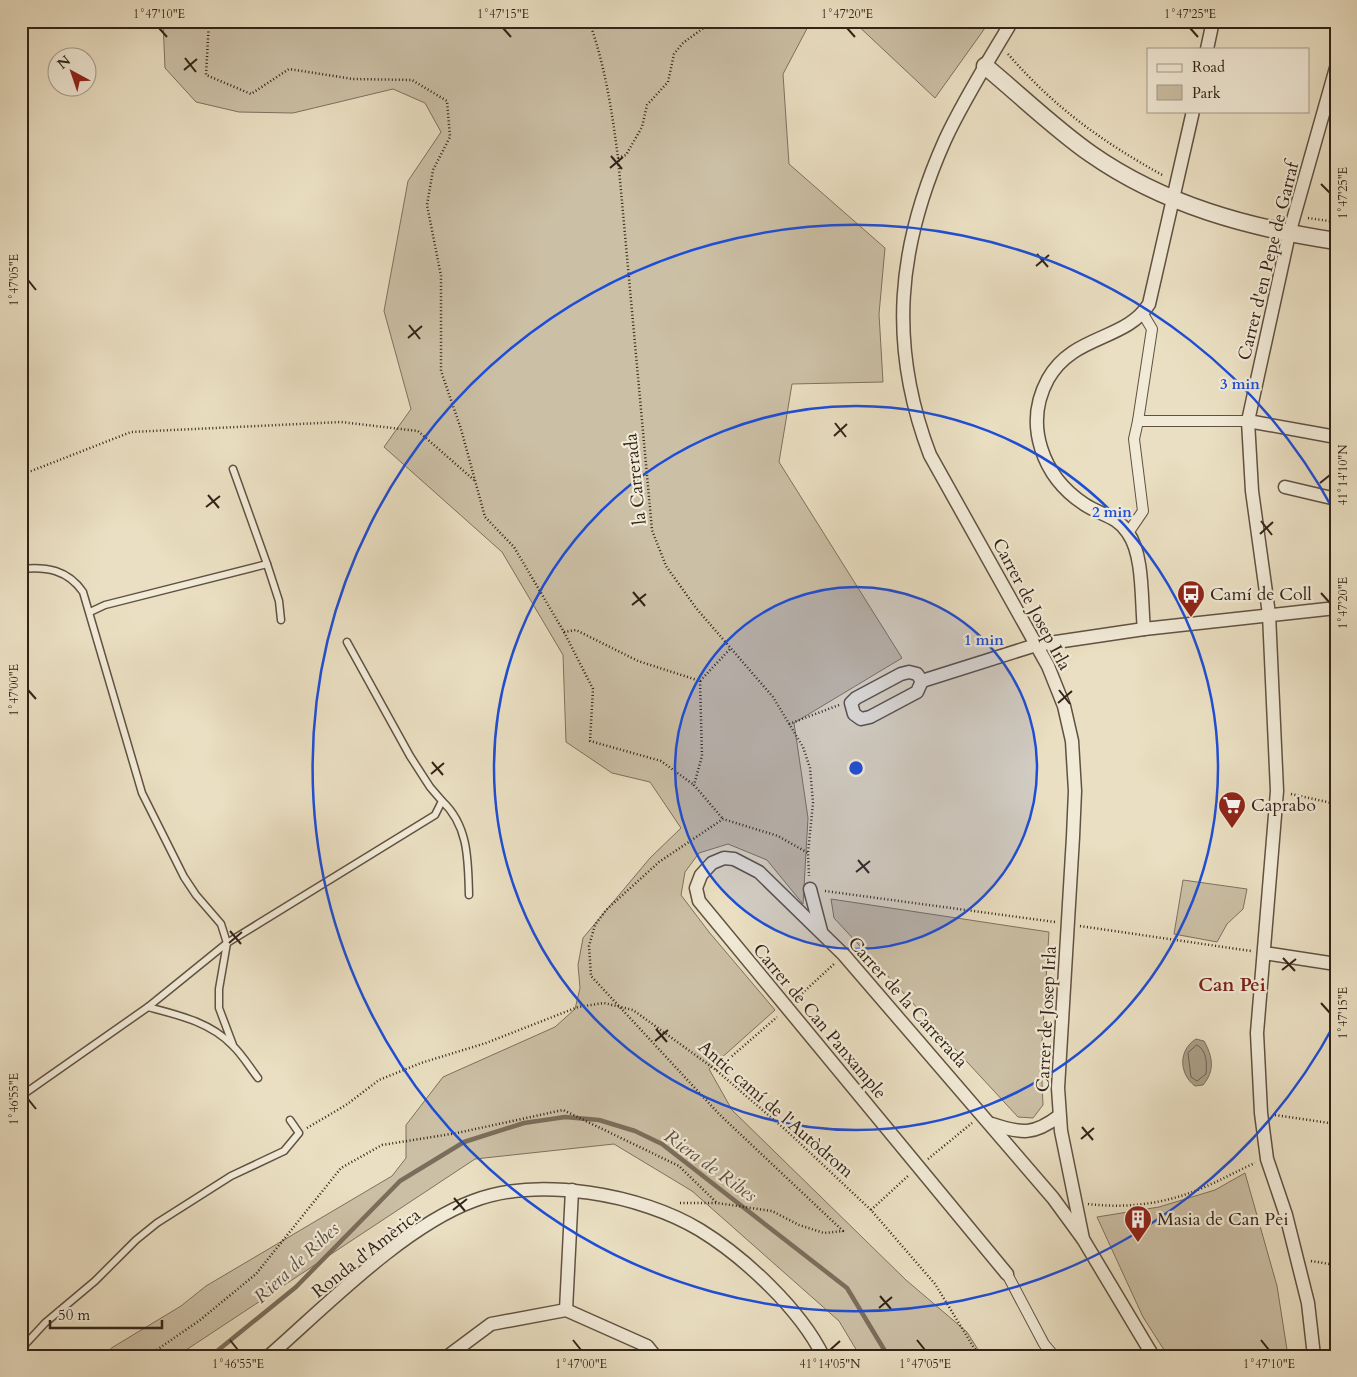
<svg xmlns="http://www.w3.org/2000/svg" width="1357" height="1377" font-family="Cardo,serif">
	<style>
		.green { fill: #cbbfa5; stroke: #7e715e }
		.water { fill: #ab9f88; stroke: #7b6d5b }
		.lines { fill: none; stroke-linecap: round; stroke-linejoin: round }
		.shore { stroke: #6e6150; stroke-width: 1 }
		.stream { stroke: #7b6d5b; stroke-width: 4.5 }
		.service-casing { stroke: #605242; stroke-width: 9 }
		.pedestrian-casing { stroke: #605242; stroke-width: 12 }
		.minor-casing { stroke: #605242; stroke-width: 15 }
		.tertiary-casing { stroke: #605242; stroke-width: 19 }
		.path { stroke: #322317; stroke-width: 2.5; stroke-dasharray: 1 2.5; stroke-linecap: butt }
		.service { stroke: #f1ead7; stroke-width: 6 }
		.pedestrian { stroke: #f1ead7; stroke-width: 10 }
		.minor { stroke: #f1ead7; stroke-width: 12 }
		.tertiary { stroke: #f1ead7; stroke-width: 16 }
		.ticks { fill: none; stroke: #322317; stroke-width: 2 }
		.ring { fill: none; stroke: #1d4ed8; stroke-width: 2.5 }
		.labels { text-anchor: middle; stroke-width: 4.5; stroke-linejoin: round; paint-order: stroke }
		.street-label { font-size: 18px; fill: #322317; stroke: #f1ead7 }
		.poi-label { font-size: 18px; fill: #322317; stroke: #f1ead7; text-anchor: start }
		.neighbourhood-label { font-size: 19px; font-weight: bold; fill: #7a1f14; stroke: #f1ead7 }
		.water-label { font-size: 19px; font-style: italic; fill: #5c4e3f; stroke: #f1ead7 }
		.centre { fill: #1d4ed8; stroke: #f1ead7; stroke-width: 2.5 }
		.ring-label { font-size: 15px; text-anchor: middle; font-weight: bold; fill: #1d4ed8; stroke: #f1ead7; stroke-width: 4.5; stroke-linejoin: round; paint-order: stroke }
		.neatline { fill: none; stroke: #322317; stroke-width: 2 }
		.ticks-label { font-size: 12px; text-anchor: middle; fill: #322317 }
	</style>
	<rect width="100%" height="100%" fill="#eadfc2"/>
	<filter id="stains"><feTurbulence type="fractalNoise" baseFrequency=".004" numOctaves="4"/><feColorMatrix values="0 0 0 0 .2 0 0 0 0 .09 0 0 0 0 .02 0 0 0 .5 -.17"/></filter>
	<radialGradient id="worn" r=".72"><stop offset=".6" stop-color="#630" stop-opacity="0"/><stop offset="1" stop-color="#630" stop-opacity=".3"/></radialGradient>
	<g class="green">
		<path d="M 163,21 L 811,21 L 783,74 L 789,164 L 885,248 L 879,314 L 883,382 L 792,384 L 779,462 L 902,658 L 794,723 L 808,818 L 803,904 L 767,860 L 728,844 L 699,853 L 685,872 L 681,895 L 709,932 L 775,1010 L 709,1069 L 732,1110 L 906,1280 L 967,1332 L 982,1356 L 860,1356 L 839,1321 L 692,1191 L 614,1144 L 475,1159 L 177,1356 L 102,1356 L 113,1347 L 181,1306 L 206,1286 L 392,1176 L 406,1158 L 406,1125 L 443,1077 L 555,1027 L 575,1009 L 580,988 L 578,965 L 583,938 L 650,858 L 681,828 L 650,782 L 612,773 L 566,742 L 563,655 L 502,552 L 384,447 L 411,409 L 384,311 L 408,181 L 441,132 L 425,103 L 393,89 L 293,113 L 239,112 L 196,102 L 165,68 Z"/>
		<path d="M 853,21 L 990,21 L 935,98 Z"/>
		<path d="M 1183,880 L 1247,889 L 1243,909 L 1227,924 L 1217,942 L 1174,934 Z"/>
		<path d="M 831,899 L 1049,932 L 1041,1058 L 1043,1105 L 1033,1118 L 1018,1117 L 834,918 Z"/>
		<path d="M 1245,1173 L 1277,1286 L 1288,1356 L 1168,1356 L 1143,1317 L 1097,1217 L 1159,1207 L 1215,1190 Z"/>
	</g>
	<path class="water" d="M 1196,1039 L 1204,1041 C 1213,1057 1215,1071 1203,1085 L 1195,1086 C 1179,1074 1178,1050 1196,1039 Z"/>
	<g class="lines">
		<path class="shore" d="M 1197,1045 C 1207,1050 1207,1064 1206,1074 L 1197,1081 L 1191,1077 L 1188,1053 Z"/>
		<path class="stream" d="M 211,1356 L 296,1287 L 400,1181 L 464,1142 L 524,1123 L 565,1117 L 599,1120 L 635,1131 L 662,1144 L 847,1288 L 888,1356"/>
		<g class="service-casing">
			<g id="service">
				<path d="M 267,564 L 279,601 L 281,620"/>
				<path d="M 21,569 C 46,566 68,570 83,592 L 142,793 L 184,877 L 196,895 L 221,924 L 227,943 L 219,989 L 219,1008 L 233,1045"/>
				<path d="M 90,612 L 105,605 L 267,564 L 233,469"/>
				<path d="M 442,801 C 469,826 468,861 469,895"/>
				<path d="M 148,1007 C 178,1015 210,1022 232,1045 C 242,1054 250,1068 258,1078"/>
				<path d="M 21,1096 L 148,1007 L 227,943 L 435,815 L 442,801 L 430,787 L 410,756 L 347,642"/>
				<path d="M 21,1349 L 45,1323 L 95,1281 L 136,1240 L 157,1223 L 231,1176 L 284,1151 L 299,1133 L 290,1120"/>
			</g>
		</g>
		<g class="pedestrian-casing">
			<g id="pedestrian">
				<path d="M 1138,421 L 1152,329 L 1143,314"/>
				<path d="M 1128,533 L 1143,511 L 1134,439 L 1138,421 L 1248,421"/>
				<path d="M 1007,1274 L 1044,1344 L 1054,1356"/>
			</g>
		</g>
		<g class="minor-casing">
			<g id="minor">
				<path d="M 1012,21 C 989,60 964,99 945,140 C 897,247 888,345 930,455 L 1048,666 L 1064,706 L 1072,741 L 1075,791 L 1073,837 L 1058,1088 L 1061,1131 L 1083,1239"/>
				<path d="M 1207,49 L 1213,21"/>
				<path d="M 1248,421 L 1336,437"/>
				<path d="M 1285,487 L 1336,499"/>
				<path d="M 1144,629 C 1141,602 1144,555 1128,533 C 1118,516 1100,515 1084,504 C 1043,477 1023,425 1048,379 C 1073,334 1126,341 1149,304 L 1193,111"/>
				<path d="M 909,672 L 917,674 L 922,681 L 917,692 L 870,717 L 861,719 L 854,714 L 851,703 L 856,698 L 901,674 Z"/>
				<path d="M 922,681 L 1036,645 L 1144,629 L 1336,608"/>
				<path d="M 810,889 L 821,931"/>
				<path d="M 1264,953 L 1336,964"/>
				<path d="M 992,1124 C 1022,1134 1034,1135 1059,1116"/>
				<path d="M 1007,1274 L 699,901 L 696,888 L 701,875 L 712,863 L 724,858 L 734,859 L 759,872 L 844,955 L 1053,1198 L 1083,1239 L 1153,1356"/>
				<path d="M 566,1310 L 572,1190"/>
				<path d="M 269,1356 C 326,1306 403,1227 473,1201 C 538,1176 641,1194 700,1230 C 744,1257 800,1309 823,1356"/>
				<path d="M 448,1356 L 491,1324 L 566,1310 L 647,1346 L 655,1356"/>
				<path d="M 1314,1356 L 1308,1303 L 1286,1215 L 1267,1159 L 1261,1113 L 1257,1033 L 1277,791 L 1269,614 L 1252,491 L 1248,421 L 1289,234 L 1336,68"/>
			</g>
		</g>
		<g class="tertiary-casing">
			<path id="tertiary" d="M 985,66 C 1019,94 1055,129 1091,154 C 1164,205 1249,228 1336,241"/>
		</g>
		<g class="path">
			<path d="M 209,21 L 206,75 L 251,94 L 289,69 L 353,79 L 412,80 L 447,101 L 450,137 L 433,170 L 427,205 L 441,276 L 441,371 L 461,429 L 485,517 L 514,547 L 564,632 L 576,630 L 638,661 L 700,681 L 731,648"/>
			<path d="M 589,21 C 605,65 612,111 618,158 L 652,530 L 666,566 L 696,608 L 773,697 L 803,747 L 810,768 L 813,803 L 808,853 L 809,876"/>
			<path d="M 1008,54 C 1055,108 1101,141 1164,176"/>
			<path d="M 618,158 L 626,155 L 642,127 L 647,105 L 668,82 L 674,54 L 683,43 L 713,21"/>
			<path d="M 1308,218 L 1336,222"/>
			<path d="M 21,475 L 131,432 L 341,422 L 418,431 L 474,480"/>
			<path d="M 564,632 L 593,689 L 590,741 L 661,761 L 694,785"/>
			<path d="M 700,681 L 702,756 L 694,785 L 723,819"/>
			<path d="M 789,724 L 839,705"/>
			<path d="M 1291,794 L 1336,804"/>
			<path d="M 825,891 L 1055,922"/>
			<path d="M 1080,926 L 1251,951"/>
			<path d="M 797,998 L 834,964"/>
			<path d="M 716,1070 L 777,1017"/>
			<path d="M 1275,1115 L 1336,1124"/>
			<path d="M 307,1128 L 346,1105 L 379,1080 L 421,1063 L 486,1043 L 578,1007 L 604,1003 L 633,1010 L 716,1070 L 787,1131 L 871,1210 L 935,1284 L 979,1356"/>
			<path d="M 928,1159 L 972,1123"/>
			<path d="M 680,1203 L 717,1203 L 772,1211 L 799,1225 L 824,1233 L 843,1231 L 719,1114 L 591,976 L 589,946 L 595,925 L 606,910 L 659,862 L 723,819 L 778,836 L 808,853"/>
			<path d="M 1088,1204 C 1130,1209 1171,1203 1209,1185 C 1225,1178 1239,1170 1255,1163"/>
			<path d="M 871,1210 L 909,1175"/>
			<path d="M 1311,1261 L 1336,1265"/>
			<path d="M 148,1356 L 200,1320 L 256,1274 L 341,1168 L 382,1145 L 457,1133 L 563,1110 L 679,1166 L 717,1203"/>
		</g>
		<use href="#service" class="service"/>
		<use href="#pedestrian" class="pedestrian"/>
		<use href="#minor" class="minor"/>
		<use href="#tertiary" class="tertiary"/>
	</g>
	<path class="ticks" d="M 159,28 L 167,37M 503,28 L 511,37M 847,28 L 855,37M 1190,28 L 1198,37M 185,58 L 196,72M 184,70 L 197,59M 611,156 L 622,169M 610,168 L 623,157M 1321,184 L 1330,193M 1037,254 L 1048,267M 1036,266 L 1049,255M 28,280 L 36,290M 409,325 L 420,339M 408,338 L 422,326M 835,423 L 846,437M 834,436 L 847,424M 1320,483 L 1330,475M 208,495 L 219,508M 206,507 L 220,496M 1261,521 L 1272,535M 1260,534 L 1273,522M 633,592 L 645,606M 1321,593 L 1330,603M 632,605 L 646,594M 28,690 L 36,699M 1059,690 L 1070,704M 1058,703 L 1072,691M 432,762 L 443,775M 431,774 L 444,763M 858,860 L 869,873M 856,872 L 870,861M 230,931 L 241,944M 229,943 L 242,932M 1283,958 L 1295,971M 1282,970 L 1296,959M 1321,1003 L 1330,1013M 656,1029 L 667,1042M 655,1041 L 668,1030M 28,1099 L 36,1109M 1082,1127 L 1093,1140M 1081,1139 L 1094,1128M 454,1198 L 465,1211M 453,1210 L 467,1199M 880,1296 L 891,1309M 879,1308 L 892,1297M 230,1340 L 238,1350M 573,1340 L 581,1350M 917,1340 L 925,1350M 1261,1340 L 1269,1350M 830,1350 L 840,1341"/>
	<circle cx="856" cy="768" r="181" fill="#1d4ed8" fill-opacity=".12"/>
	<g class="ring">
		<circle cx="856" cy="768" r="181"/>
		<circle cx="856" cy="768" r="362"/>
		<path d="M1335 1023A543 543 0 1 1 1335 513"/>
	</g>
	<defs>
		<g id="bus-pin" transform="scale(1.4375)"><path d="M0 17L-7.5 6A9.5 9.5 0 1 1 7.5 6Z" fill="#8f2418" stroke="#f1ead7"/><path d="M-5-6H5V4H4V6H2V4H-2V6H-4V4H-5ZM-3.5-4V0h7V-4ZM-3.5 1.2v1.5H-2V1.2ZM2 1.2v1.5H3.5V1.2Z" fill="#fff"/></g>
		<g id="supermarket-pin" transform="scale(1.4375)"><path d="M0 17L-7.5 6A9.5 9.5 0 1 1 7.5 6Z" fill="#8f2418" stroke="#f1ead7"/><path d="M-6-5.5h2.5l.6 2H6L4.5 2H-2.5L-4.4-4H-6ZM-1.5 3.2a1.3 1.3 0 1 0 .1 0ZM3 3.2a1.3 1.3 0 1 0 .1 0Z" fill="#fff"/></g>
		<g id="building-pin" transform="scale(1.4375)"><path d="M0 17L-7.5 6A9.5 9.5 0 1 1 7.5 6Z" fill="#8f2418" stroke="#f1ead7"/><path d="M-4-6H4V6H1V3H-1V6H-4ZM-2.5-4.3h1.7v1.8h-1.7ZM.8-4.3h1.7v1.8H.8ZM-2.5-1h1.7V.8h-1.7ZM.8-1h1.7V.8H.8Z" fill="#fff"/></g>
	</defs>
	<g fill-rule="evenodd">
		<use href="#bus-pin" x="1191" y="594"/>
		<use href="#supermarket-pin" x="1232" y="805"/>
		<use href="#building-pin" x="1138" y="1219"/>
	</g>
	<g class="labels">
		<g class="street-label">
			<text transform="translate(1268 261) rotate(-76)" y="6">Carrer d'en Pepe de Garraf</text>
			<text transform="translate(635 479) rotate(-96)" y="6">la Carrerada</text>
			<text transform="translate(1032 604) rotate(62)" y="6">Carrer de Josep Irla</text>
			<text transform="translate(908 1002) rotate(48)" y="6">Carrer de la Carrerada</text>
			<text transform="translate(1046 1019) rotate(-87)" y="6">Carrer de Josep Irla</text>
			<text transform="translate(820 1021) rotate(50)" y="6">Carrer de Can Panxample</text>
			<text transform="translate(776 1109) rotate(41)" y="6">Antic camí de l'Autòdrom</text>
			<text transform="translate(366 1253) rotate(-38)" y="6">Ronda d'Amèrica</text>
		</g>
		<g class="poi-label">
			<text x="1210" y="600">Camí de Coll</text>
			<text x="1251" y="811">Caprabo</text>
			<text x="1157" y="1225">Masia de Can Pei</text>
		</g>
		<g class="neighbourhood-label">
			<text x="1232" y="991">Can Pei</text>
		</g>
		<g class="water-label">
			<text transform="translate(711 1165) rotate(36)" y="7">Riera de Ribes</text>
			<text transform="translate(296 1262) rotate(-43)" y="7">Riera de Ribes</text>
		</g>
	</g>
	<circle cx="856" cy="768" r="8" class="centre"/>
	<g class="ring-label">
		<text x="1240" y="389">3 min</text>
		<text x="1112" y="517">2 min</text>
		<text x="984" y="645">1 min</text>
	</g>
	<rect width="1357" height="1377" fill="none" stroke="#eadfc2" stroke-width="55"/>
	<rect x="1147" y="48" width="162" height="65" fill="#f1ead7" stroke="#a59a8a"/>
	<rect x="1157" y="64" width="25" height="8" fill="#f1ead7" stroke="#a59a8a"/>
	<text x="1192" y="72" font-size="15" fill="#322317">Road</text>
	<rect x="1157" y="85" width="25" height="15" fill="#cbbfa5" stroke="#a59a8a"/>
	<text x="1192" y="98" font-size="15" fill="#322317">Park</text>
	<g transform="translate(72 72) rotate(320)"><circle r="24" fill="#f1ead7" stroke="#a59a8a"/>
	<path d="M0-4L9 19L0 12L-9 19Z" fill="#8f2418"/>
	<text y="-8" font-size="14" font-weight="bold" text-anchor="middle" fill="#322317">N</text>
	</g>
	<path d="M50 1320v8h112v-8" fill="none" stroke="#322317" stroke-width="2.5"/>
	<text x="58" y="1320" font-size="15" fill="#322317" stroke="#f1ead7" stroke-width="4" paint-order="stroke">50 m</text>
	<rect x="28" y="28" width="1302" height="1322" class="neatline"/>
	<g class="ticks-label">
		<text x="159" y="18">1°47'10"E</text>
		<text x="503" y="18">1°47'15"E</text>
		<text x="847" y="18">1°47'20"E</text>
		<text x="1190" y="18">1°47'25"E</text>
		<text transform="translate(1343 193) rotate(-90)" y="4">1°47'25"E</text>
		<text transform="translate(14 280) rotate(-90)" y="4">1°47'05"E</text>
		<text transform="translate(1343 475) rotate(-90)" y="4">41°14'10"N</text>
		<text transform="translate(1343 603) rotate(-90)" y="4">1°47'20"E</text>
		<text transform="translate(14 690) rotate(-90)" y="4">1°47'00"E</text>
		<text transform="translate(1343 1013) rotate(-90)" y="4">1°47'15"E</text>
		<text transform="translate(14 1099) rotate(-90)" y="4">1°46'55"E</text>
		<text x="238" y="1368">1°46'55"E</text>
		<text x="581" y="1368">1°47'00"E</text>
		<text x="830" y="1368">41°14'05"N</text>
		<text x="925" y="1368">1°47'05"E</text>
		<text x="1269" y="1368">1°47'10"E</text>
	</g>
	<rect width="100%" height="100%" filter="url(#stains)"/>
	<rect width="100%" height="100%" fill="url(#worn)"/>
</svg>
